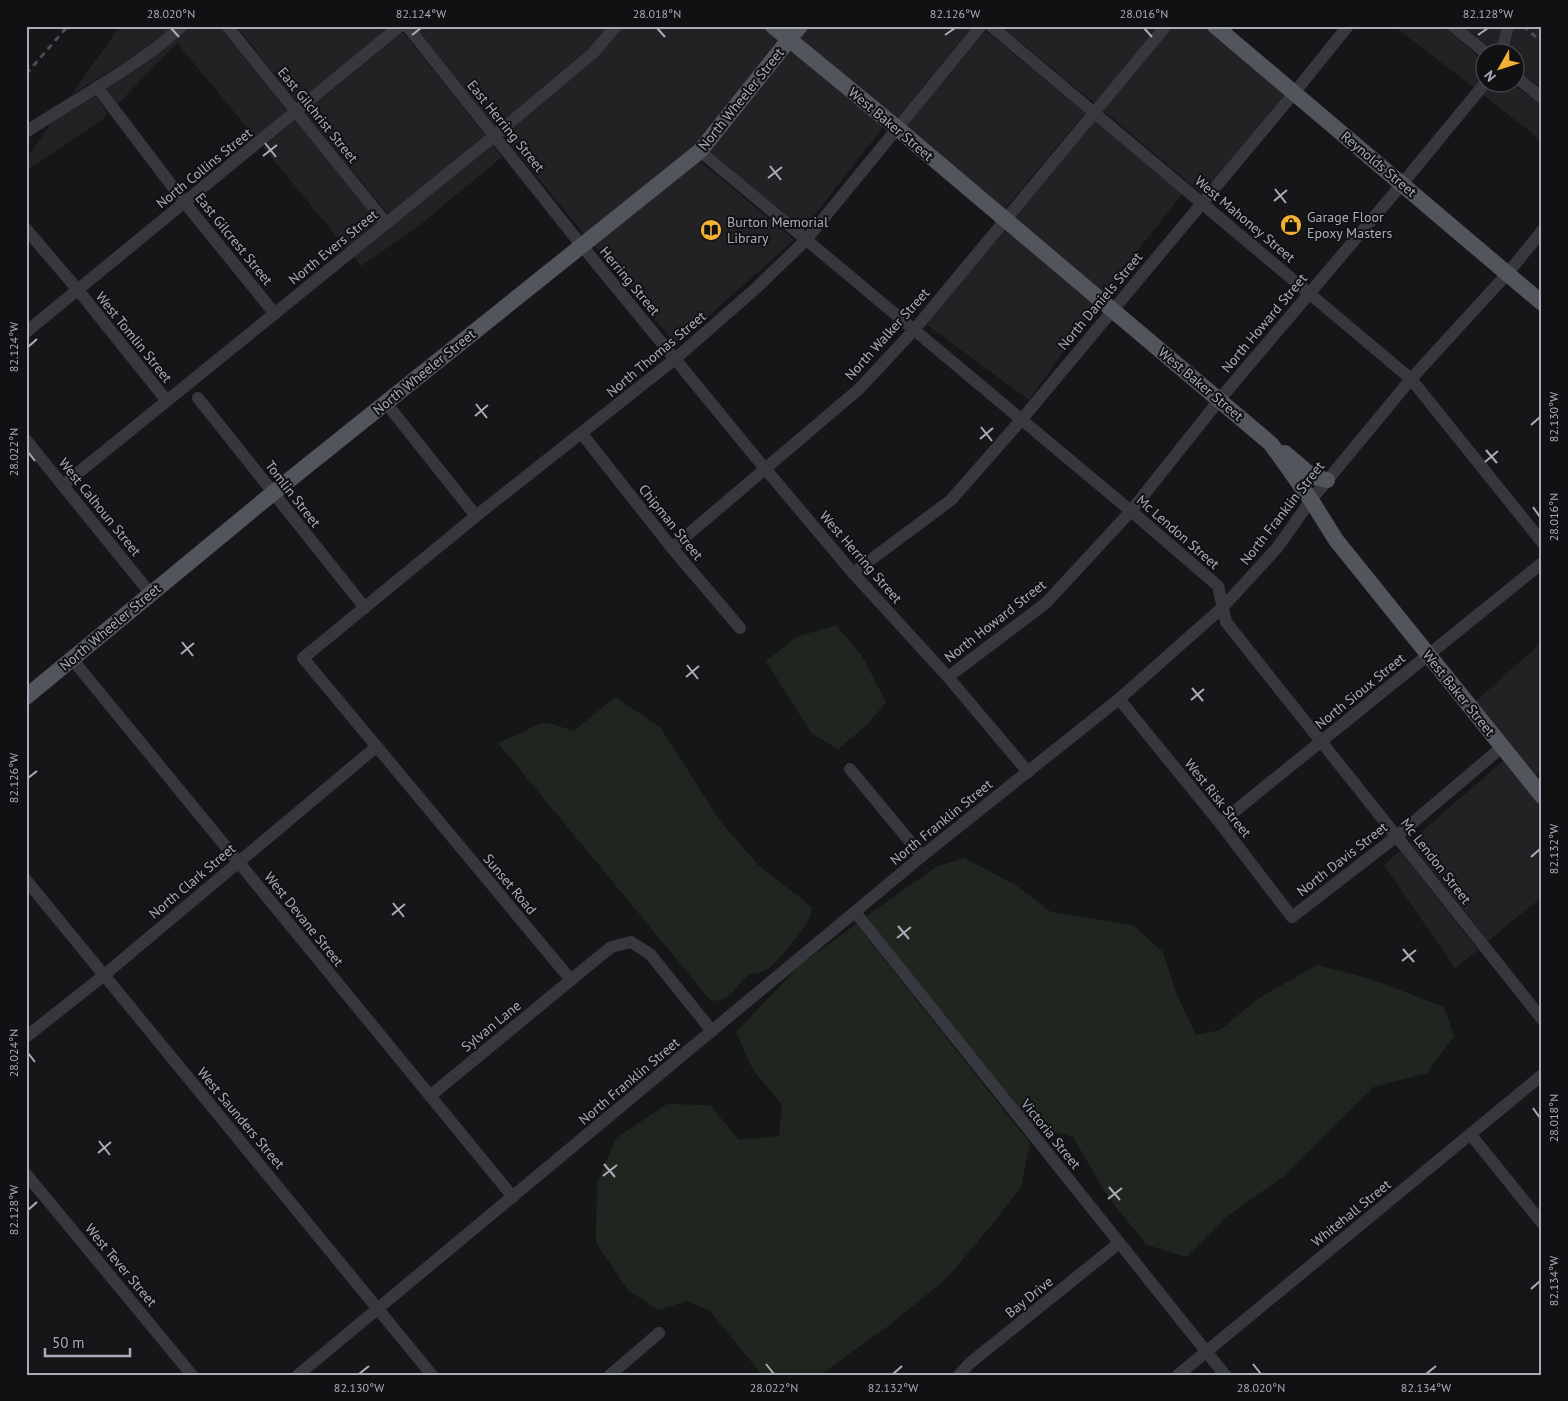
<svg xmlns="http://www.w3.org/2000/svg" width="1568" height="1401" font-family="'PT Sans',sans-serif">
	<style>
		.built { fill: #222225 }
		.green { fill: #1e261f }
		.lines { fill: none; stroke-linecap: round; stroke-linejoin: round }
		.minor { stroke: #37383d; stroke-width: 12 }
		.major { stroke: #53555c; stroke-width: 16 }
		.rail { stroke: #4a4c52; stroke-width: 3; stroke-dasharray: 6 5; stroke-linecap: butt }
		.ticks { fill: none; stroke: #a8adb8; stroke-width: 2 }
		.labels { text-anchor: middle; stroke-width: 4; stroke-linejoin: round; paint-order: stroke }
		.street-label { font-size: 14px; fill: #a8adb8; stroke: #111113 }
		.poi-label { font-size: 14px; fill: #a8adb8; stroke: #111113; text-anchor: start }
		.neatline { fill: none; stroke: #a8adb8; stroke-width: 2 }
		.ticks-label { font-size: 12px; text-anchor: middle; fill: #a8adb8 }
	</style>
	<rect width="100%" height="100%" fill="#161618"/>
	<g class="built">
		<path d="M 120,26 L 173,26 L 147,48 L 71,95 Z"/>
		<path d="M 192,26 L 219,26 L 287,111 L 255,137 L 177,43 L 118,104 L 106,89 L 154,57 Z"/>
		<path d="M 236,26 L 391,26 L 298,103 Z"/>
		<path d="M 415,26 L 608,26 L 588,49 L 495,127 Z"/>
		<path d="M 624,26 L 762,26 L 780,41 L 696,147 L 585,235 L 503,136 L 597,57 Z"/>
		<path d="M 808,26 L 973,26 L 897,118 L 893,114 L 892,116 L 798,38 Z"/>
		<path d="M 1001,26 L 1159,26 L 1094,103 Z"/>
		<path d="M 1174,26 L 1205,26 L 1285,94 L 1202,194 L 1103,110 Z"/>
		<path d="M 1394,26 L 1443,26 L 1485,62 L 1485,73 L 1474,88 Z"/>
		<path d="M 1464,26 L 1502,26 L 1496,52 L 1495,52 Z"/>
		<path d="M 1514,26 L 1542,26 L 1542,89 L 1516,69 L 1516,52 L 1509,52 Z"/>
		<path d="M 986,31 L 1085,113 L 1004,210 L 906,126 Z"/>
		<path d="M 403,32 L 485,135 L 388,214 L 305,112 Z"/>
		<path d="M 790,49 L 884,126 L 803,230 L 709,150 Z"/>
		<path d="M 1493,83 L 1512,83 L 1542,106 L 1542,141 L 1483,95 Z"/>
		<path d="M 95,96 L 108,114 L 102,120 L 26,171 L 26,159 L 53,121 Z"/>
		<path d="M 295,120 L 378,222 L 346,248 L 263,147 Z"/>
		<path d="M 1094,120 L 1182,194 L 1104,294 L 1013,218 Z"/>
		<path d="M 492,144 L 502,157 L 416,228 L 361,266 L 354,257 Z"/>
		<path d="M 699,160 L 794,240 L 676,345 L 593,244 Z"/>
		<path d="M 1005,228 L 1097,305 L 1029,400 L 926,324 Z"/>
		<path d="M 1542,642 L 1542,771 L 1535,777 L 1475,702 Z"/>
		<path d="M 1504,760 L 1542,807 L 1542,897 L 1488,941 L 1410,842 Z"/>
		<path d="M 1400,851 L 1478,950 L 1455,968 L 1384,865 Z"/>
	</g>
	<g class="green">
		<path d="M 836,625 L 862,656 L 886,702 L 868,724 L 838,749 L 812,734 L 766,661 L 796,637 Z"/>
		<path d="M 615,697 L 660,727 L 721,822 L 758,865 L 812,907 C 811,911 811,915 809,919 C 804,930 777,963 766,970 C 760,974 751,972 745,978 C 732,991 732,1000 711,1001 L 498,743 L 540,724 L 549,723 L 574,731 Z"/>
		<path d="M 964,858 L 1014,884 L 1051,912 L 1133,925 L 1163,952 L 1176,993 L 1196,1035 L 1220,1030 L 1259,998 L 1317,965 L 1371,979 L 1444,1007 L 1454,1036 L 1427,1073 L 1374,1087 L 1284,1176 L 1225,1218 L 1186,1257 L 1147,1245 L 1108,1197 L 1073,1137 L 1034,1126 L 866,916 L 936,867 Z"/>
		<path d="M 856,924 L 1030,1143 L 1021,1187 L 990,1227 L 947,1278 L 891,1324 L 824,1372 L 813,1375 L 762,1375 L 710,1311 L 687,1301 L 658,1310 L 628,1290 L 596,1243 L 597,1184 L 616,1138 L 667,1104 L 710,1105 L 739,1140 L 779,1136 L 782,1105 L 753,1070 L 736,1032 L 799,966 Z"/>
	</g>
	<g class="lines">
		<g class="minor">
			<path d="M 227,26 L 386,223"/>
			<path d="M 407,26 L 574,236 L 757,459 L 853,573 L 948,677 L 1028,772"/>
			<path d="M 991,26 L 1411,379 L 1542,542"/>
			<path d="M 1453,26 L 1486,53"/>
			<path d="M 1502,52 L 1508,26"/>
			<path d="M 1516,77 L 1542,98"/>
			<path d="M 97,87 L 185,203 L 275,314"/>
			<path d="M 26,132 C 67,105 110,81 149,53 C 161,45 171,35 182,26"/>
			<path d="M 700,151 L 1131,511 L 1218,586 L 1226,622 L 1542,1019"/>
			<path d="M 26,229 L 78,290 L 167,401"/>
			<path d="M 26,332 L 400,26"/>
			<path d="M 198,398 L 365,608"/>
			<path d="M 386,403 L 476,516"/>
			<path d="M 582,434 L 672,548 L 740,628"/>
			<path d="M 26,440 L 150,593"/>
			<path d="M 63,485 L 494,136 L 593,53 L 616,26"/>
			<path d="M 672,548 L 859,389 L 914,330 L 1166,26"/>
			<path d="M 853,573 L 951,500 L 1022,419 L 1294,93 L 1348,26"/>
			<path d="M 72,659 L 513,1197"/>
			<path d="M 948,677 L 1046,603 L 1131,511 L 1220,399 L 1402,184 L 1486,82"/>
			<path d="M 1119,699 L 1220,823 L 1292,917 L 1397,836 L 1502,747"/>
			<path d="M 850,769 L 922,856"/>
			<path d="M 1220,823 L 1542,563"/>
			<path d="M 26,880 L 432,1375"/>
			<path d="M 855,912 L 1225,1375"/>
			<path d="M 571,980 L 303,658 L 476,516 L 675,359 L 754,290 L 805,241 L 981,26"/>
			<path d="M 26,1037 L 103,976 L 376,747"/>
			<path d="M 430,1096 L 611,947 L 631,942 L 650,954 L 712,1031"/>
			<path d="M 1471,1135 L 1542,1223"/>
			<path d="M 26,1174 L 192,1375"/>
			<path d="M 298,1375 L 922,856 L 1119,699 L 1223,607 L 1277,548 L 1311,500 L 1411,379 L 1507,274 L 1542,231"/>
			<path d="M 610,1375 L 659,1333"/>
			<path d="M 959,1375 L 970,1363 L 1119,1243"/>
			<path d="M 1178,1375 L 1542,1075"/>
		</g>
		<g class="major">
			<path d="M 773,26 L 897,128 L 1271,444 L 1311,500 L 1336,540 L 1542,796"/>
			<path d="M 1215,26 L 1542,303"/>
			<path d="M 1285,453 L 1313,477 L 1327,480"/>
			<path d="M 26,697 L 273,493 L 700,151 L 800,26"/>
		</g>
		<g class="rail">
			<path d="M 1523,26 L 1542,42"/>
			<path d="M 26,74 L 68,26"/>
		</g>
	</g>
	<path class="ticks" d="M 171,28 L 179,37M 657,28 L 665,37M 1144,28 L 1152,37M 412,35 L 421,28M 945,35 L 955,28M 1478,35 L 1488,28M 265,143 L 276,157M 263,156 L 277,145M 770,166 L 781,180M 768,178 L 782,167M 1275,189 L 1286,203M 1274,201 L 1287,190M 28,347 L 37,339M 476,404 L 487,418M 475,416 L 488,405M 1531,425 L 1540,417M 981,427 L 992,441M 980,439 L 993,428M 1486,450 L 1497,463M 28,452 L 35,461M 1485,462 L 1498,451M 1533,507 L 1540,517M 182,642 L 193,656M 181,654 L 194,643M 687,665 L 698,679M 686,677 L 699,666M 1192,688 L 1203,701M 1191,700 L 1204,689M 28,778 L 37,771M 1531,857 L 1540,849M 393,903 L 404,917M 392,915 L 405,904M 898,926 L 909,939M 897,938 L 911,927M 1403,949 L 1414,962M 1402,961 L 1416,950M 28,1053 L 35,1062M 1533,1108 L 1540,1118M 99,1141 L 110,1155M 98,1153 L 111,1142M 604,1164 L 615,1177M 603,1176 L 617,1165M 1109,1187 L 1120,1200M 1108,1199 L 1122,1188M 28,1210 L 37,1202M 1531,1289 L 1540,1281M 766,1364 L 774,1374M 1253,1364 L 1261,1374M 359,1374 L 369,1366M 893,1374 L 902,1366M 1426,1374 L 1436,1366"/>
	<defs>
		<g id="shop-disc" transform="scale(1.125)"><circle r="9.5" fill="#f2b134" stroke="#111113"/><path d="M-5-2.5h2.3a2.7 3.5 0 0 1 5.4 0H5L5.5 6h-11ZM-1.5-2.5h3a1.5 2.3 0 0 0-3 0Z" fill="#111"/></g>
		<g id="library-disc" transform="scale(1.125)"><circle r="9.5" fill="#f2b134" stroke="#111113"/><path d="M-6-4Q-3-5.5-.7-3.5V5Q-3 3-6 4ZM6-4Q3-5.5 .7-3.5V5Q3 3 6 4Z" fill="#111"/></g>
	</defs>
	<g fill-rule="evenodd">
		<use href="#shop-disc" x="1291" y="225"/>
		<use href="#library-disc" x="711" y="230"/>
	</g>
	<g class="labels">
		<g class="street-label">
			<text transform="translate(741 99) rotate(-51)" y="5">North Wheeler Street</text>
			<text transform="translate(318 115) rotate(51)" y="5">East Gilchrist Street</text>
			<text transform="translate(891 124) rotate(40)" y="5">West Baker Street</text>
			<text transform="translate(506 126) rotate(51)" y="5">East Herring Street</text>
			<text transform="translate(1379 164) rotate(40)" y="5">Reynolds Street</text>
			<text transform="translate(204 168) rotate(-39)" y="5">North Collins Street</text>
			<text transform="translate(1245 219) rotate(40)" y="5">West Mahoney Street</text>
			<text transform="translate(234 239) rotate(51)" y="5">East Gilcrest Street</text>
			<text transform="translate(333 247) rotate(-39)" y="5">North Evers Street</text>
			<text transform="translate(630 281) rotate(50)" y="5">Herring Street</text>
			<text transform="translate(1100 301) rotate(-50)" y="5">North Daniels Street</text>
			<text transform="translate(1264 323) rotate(-50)" y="5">North Howard Street</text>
			<text transform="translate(887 334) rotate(-48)" y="5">North Walker Street</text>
			<text transform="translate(134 337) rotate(51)" y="5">West Tomlin Street</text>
			<text transform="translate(656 354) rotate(-40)" y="5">North Thomas Street</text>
			<text transform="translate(424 372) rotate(-39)" y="5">North Wheeler Street</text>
			<text transform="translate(1201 384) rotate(40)" y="5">West Baker Street</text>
			<text transform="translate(293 494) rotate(52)" y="5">Tomlin Street</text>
			<text transform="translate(100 507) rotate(51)" y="5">West Calhoun Street</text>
			<text transform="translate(1282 513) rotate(-52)" y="5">North Franklin Street</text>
			<text transform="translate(671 522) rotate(51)" y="5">Chipman Street</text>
			<text transform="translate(1178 532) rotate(41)" y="5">Mc Lendon Street</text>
			<text transform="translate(861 557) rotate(49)" y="5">West Herring Street</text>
			<text transform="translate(995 621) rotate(-38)" y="5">North Howard Street</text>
			<text transform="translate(110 627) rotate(-40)" y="5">North Wheeler Street</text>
			<text transform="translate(1360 691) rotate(-39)" y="5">North Sioux Street</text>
			<text transform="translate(1459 693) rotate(51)" y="5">West Baker Street</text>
			<text transform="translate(1218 798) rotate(51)" y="5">West Risk Street</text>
			<text transform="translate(941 822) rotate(-39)" y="5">North Franklin Street</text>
			<text transform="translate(1342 859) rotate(-38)" y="5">North Davis Street</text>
			<text transform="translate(1436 861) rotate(52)" y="5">Mc Lendon Street</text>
			<text transform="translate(192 881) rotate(-40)" y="5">North Clark Street</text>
			<text transform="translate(510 884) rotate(50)" y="5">Sunset Road</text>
			<text transform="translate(304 919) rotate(51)" y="5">West Devane Street</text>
			<text transform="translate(491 1026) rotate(-39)" y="5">Sylvan Lane</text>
			<text transform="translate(629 1081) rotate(-40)" y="5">North Franklin Street</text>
			<text transform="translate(241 1118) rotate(50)" y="5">West Saunders Street</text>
			<text transform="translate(1051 1134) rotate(51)" y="5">Victoria Street</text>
			<text transform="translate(1351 1213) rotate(-39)" y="5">Whitehall Street</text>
			<text transform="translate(121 1265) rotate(50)" y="5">West Tever Street</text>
			<text transform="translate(1029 1297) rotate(-39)" y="5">Bay Drive</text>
		</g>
		<g class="poi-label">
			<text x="1307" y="222">Garage Floor<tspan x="1307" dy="16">Epoxy Masters</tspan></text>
			<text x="727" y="227">Burton Memorial<tspan x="727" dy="16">Library</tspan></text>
		</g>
	</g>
	<rect width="1568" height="1401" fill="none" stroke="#111113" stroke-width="55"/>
	<g transform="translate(1500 68) rotate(231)"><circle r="24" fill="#111113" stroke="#4d4f55"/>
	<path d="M0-4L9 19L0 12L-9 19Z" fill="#f2b134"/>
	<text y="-8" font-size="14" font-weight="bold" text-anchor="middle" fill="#a8adb8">N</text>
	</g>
	<path d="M45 1348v8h85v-8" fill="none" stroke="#a8adb8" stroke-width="2.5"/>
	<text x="52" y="1348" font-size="15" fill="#a8adb8" stroke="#111113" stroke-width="4" paint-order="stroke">50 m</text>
	<rect x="28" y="28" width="1512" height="1346" class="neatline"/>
	<g class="ticks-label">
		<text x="171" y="18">28.020°N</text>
		<text x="421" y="18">82.124°W</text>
		<text x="657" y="18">28.018°N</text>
		<text x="955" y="18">82.126°W</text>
		<text x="1144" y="18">28.016°N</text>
		<text x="1488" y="18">82.128°W</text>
		<text transform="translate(14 347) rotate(-90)" y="4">82.124°W</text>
		<text transform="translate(1554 417) rotate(-90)" y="4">82.130°W</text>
		<text transform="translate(14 452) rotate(-90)" y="4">28.022°N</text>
		<text transform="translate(1554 517) rotate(-90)" y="4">28.016°N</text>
		<text transform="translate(14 778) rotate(-90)" y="4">82.126°W</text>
		<text transform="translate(1554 849) rotate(-90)" y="4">82.132°W</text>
		<text transform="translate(14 1053) rotate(-90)" y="4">28.024°N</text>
		<text transform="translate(1554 1118) rotate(-90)" y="4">28.018°N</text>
		<text transform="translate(14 1210) rotate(-90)" y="4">82.128°W</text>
		<text transform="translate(1554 1281) rotate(-90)" y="4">82.134°W</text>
		<text x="359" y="1392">82.130°W</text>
		<text x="774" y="1392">28.022°N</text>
		<text x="893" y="1392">82.132°W</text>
		<text x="1261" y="1392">28.020°N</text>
		<text x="1426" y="1392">82.134°W</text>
	</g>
</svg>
